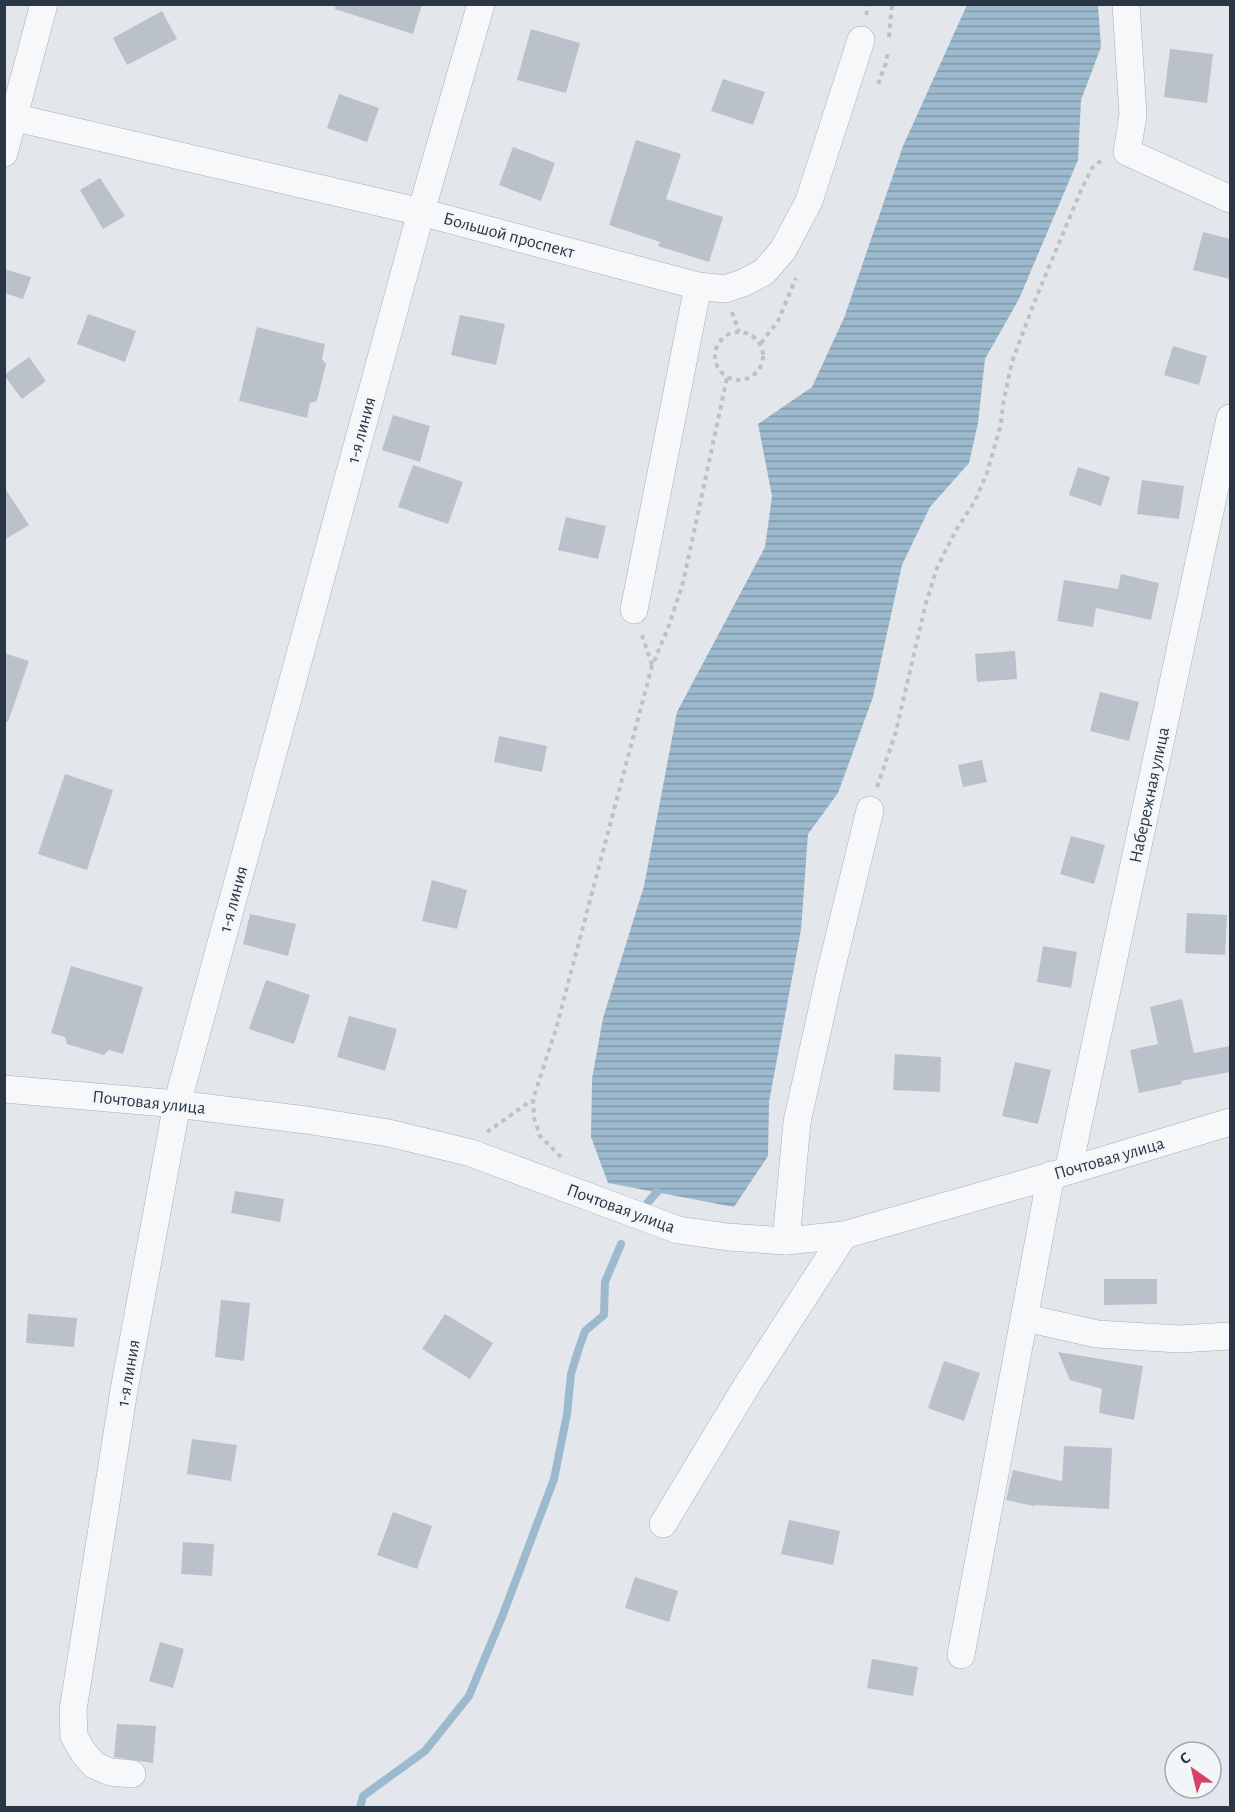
<svg xmlns="http://www.w3.org/2000/svg" width="1235" height="1812" font-family="'Alegreya Sans',sans-serif">
	<style>
		.water { fill: url(#water-rules) }
		.lines { fill: none; stroke-linecap: round; stroke-linejoin: round }
		.stream { stroke: #9db9cd; stroke-width: 8 }
		.building { fill: #bac1ca }
		.street-casing { stroke: #a8aeb7; stroke-width: 28 }
		.path { stroke: #bdc2c7; stroke-width: 4; stroke-dasharray: 4.5 4.5; stroke-linecap: butt }
		.street { stroke: #f6f8fa; stroke-width: 27 }
		.labels { text-anchor: middle; stroke-width: 4.5; stroke-linejoin: round; paint-order: stroke }
		.street-label { font-size: 18px; fill: #2a3645; stroke: #f3f6f9 }
	</style>
	<defs>
		<pattern id="water-rules" width="6" height="5" patternUnits="userSpaceOnUse" patternTransform="scale(1.5)"><rect width="6" height="5" fill="#9db9cd"/><path d="M0 2.5h6" fill="none" stroke="#8097a8"/></pattern>
	</defs>
	<rect width="100%" height="100%" fill="#e3e7ec"/>
	<path class="water" d="M 967,5 L 1098,5 L 1101,47 L 1081,100 L 1078,160 L 1019,299 L 985,359 L 978,423 L 969,463 L 930,507 L 902,565 L 873,697 L 838,793 L 808,834 L 801,930 L 769,1102 L 768,1156 L 734,1207 L 608,1183 L 591,1137 L 592,1079 L 603,1018 L 644,886 L 677,712 L 765,547 L 772,496 L 758,424 L 812,387 L 844,318 L 903,146 Z"/>
	<g class="lines">
		<g class="stream">
			<path d="M 648,1202 L 657,1192"/>
			<path d="M 360,1808 L 363,1796 L 425,1751 L 469,1696 L 502,1617 L 554,1479 L 567,1414 L 571,1374 L 578,1351 L 585,1331 L 604,1315 L 605,1282 L 621,1244"/>
		</g>
	</g>
	<g class="building">
		<path d="M 336,4 L 422,4 L 413,34 L 335,9 Z"/>
		<path d="M 162,11 L 177,39 L 127,65 L 113,38 Z"/>
		<path d="M 531,29 L 580,43 L 566,93 L 517,80 Z"/>
		<path d="M 1170,49 L 1213,54 L 1207,103 L 1164,97 Z"/>
		<path d="M 723,79 L 765,92 L 753,125 L 711,111 Z"/>
		<path d="M 339,94 L 379,108 L 367,142 L 327,128 Z"/>
		<path d="M 636,140 L 681,154 L 666,199 L 723,217 L 709,262 L 658,246 L 660,242 L 609,225 Z"/>
		<path d="M 513,147 L 555,163 L 541,201 L 499,185 Z"/>
		<path d="M 100,178 L 125,216 L 103,229 L 80,190 Z"/>
		<path d="M 1203,232 L 1230,239 L 1230,279 L 1193,270 Z"/>
		<path d="M 4,269 L 31,277 L 23,299 L 4,293 Z"/>
		<path d="M 88,314 L 136,331 L 125,362 L 77,344 Z"/>
		<path d="M 460,315 L 505,324 L 496,365 L 451,355 Z"/>
		<path d="M 257,327 L 325,344 L 322,359 L 326,364 L 317,401 L 310,403 L 307,418 L 239,401 Z"/>
		<path d="M 1173,346 L 1207,356 L 1199,385 L 1164,375 Z"/>
		<path d="M 29,357 L 46,381 L 22,399 L 4,375 Z"/>
		<path d="M 393,415 L 430,426 L 420,462 L 382,450 Z"/>
		<path d="M 413,465 L 463,482 L 448,524 L 398,507 Z"/>
		<path d="M 1078,467 L 1110,477 L 1101,506 L 1069,495 Z"/>
		<path d="M 1142,480 L 1184,486 L 1179,519 L 1137,514 Z"/>
		<path d="M 4,487 L 29,525 L 4,540 Z"/>
		<path d="M 566,517 L 606,526 L 598,559 L 558,550 Z"/>
		<path d="M 1121,574 L 1159,583 L 1151,620 L 1096,608 L 1093,627 L 1057,621 L 1064,580 L 1118,589 Z"/>
		<path d="M 1015,651 L 1017,679 L 977,682 L 975,654 Z"/>
		<path d="M 4,653 L 29,661 L 8,722 L 4,721 Z"/>
		<path d="M 1100,692 L 1139,702 L 1129,741 L 1090,731 Z"/>
		<path d="M 499,736 L 547,746 L 542,772 L 494,762 Z"/>
		<path d="M 982,760 L 987,782 L 963,787 L 958,765 Z"/>
		<path d="M 65,774 L 113,790 L 87,870 L 38,854 Z"/>
		<path d="M 1071,836 L 1105,845 L 1094,884 L 1060,874 Z"/>
		<path d="M 432,880 L 467,890 L 457,929 L 422,921 Z"/>
		<path d="M 1187,913 L 1227,915 L 1225,955 L 1185,953 Z"/>
		<path d="M 250,914 L 296,924 L 288,956 L 243,944 Z"/>
		<path d="M 1043,946 L 1077,952 L 1071,988 L 1037,982 Z"/>
		<path d="M 71,966 L 143,987 L 123,1054 L 109,1050 L 104,1055 L 67,1044 L 65,1037 L 51,1033 Z"/>
		<path d="M 266,980 L 310,995 L 294,1044 L 249,1029 Z"/>
		<path d="M 1182,999 L 1194,1053 L 1230,1046 L 1230,1072 L 1181,1081 L 1182,1084 L 1139,1093 L 1130,1050 L 1158,1044 L 1150,1007 Z"/>
		<path d="M 349,1016 L 397,1029 L 385,1071 L 337,1057 Z"/>
		<path d="M 895,1054 L 941,1057 L 940,1092 L 893,1090 Z"/>
		<path d="M 1015,1062 L 1051,1070 L 1038,1124 L 1002,1116 Z"/>
		<path d="M 235,1191 L 284,1199 L 280,1222 L 231,1213 Z"/>
		<path d="M 1104,1279 L 1157,1279 L 1157,1304 L 1104,1305 Z"/>
		<path d="M 221,1300 L 250,1303 L 244,1361 L 215,1357 Z"/>
		<path d="M 28,1314 L 77,1318 L 74,1347 L 26,1343 Z"/>
		<path d="M 445,1314 L 493,1343 L 470,1379 L 422,1349 Z"/>
		<path d="M 1058,1352 L 1143,1366 L 1134,1420 L 1099,1413 L 1102,1389 L 1070,1380 Z"/>
		<path d="M 944,1361 L 980,1373 L 964,1421 L 928,1408 Z"/>
		<path d="M 192,1439 L 237,1445 L 231,1481 L 187,1474 Z"/>
		<path d="M 1064,1446 L 1112,1448 L 1109,1509 L 1035,1505 L 1034,1506 L 1006,1500 L 1013,1470 L 1062,1481 Z"/>
		<path d="M 393,1512 L 432,1526 L 417,1569 L 377,1555 Z"/>
		<path d="M 789,1520 L 840,1531 L 833,1565 L 781,1554 Z"/>
		<path d="M 183,1542 L 214,1544 L 212,1576 L 181,1574 Z"/>
		<path d="M 635,1577 L 678,1591 L 669,1622 L 625,1608 Z"/>
		<path d="M 160,1642 L 184,1649 L 173,1688 L 149,1681 Z"/>
		<path d="M 872,1659 L 918,1667 L 913,1696 L 867,1688 Z"/>
		<path d="M 117,1724 L 156,1726 L 153,1763 L 114,1757 Z"/>
	</g>
	<g class="lines">
		<g class="street-casing">
			<g id="street">
				<path d="M 1126,4 L 1133,115 L 1127,152 L 1230,199"/>
				<path d="M 4,115 L 421,212 L 698,286 L 725,289 L 743,283 L 764,272 L 783,250 L 809,201 L 861,40"/>
				<path d="M 4,153 L 44,4"/>
				<path d="M 634,610 L 698,286"/>
				<path d="M 4,1089 L 177,1104 L 306,1120 L 389,1133 L 471,1153 L 678,1230 L 728,1237 L 786,1241 L 844,1235 L 1068,1171 L 1230,1122"/>
				<path d="M 1068,1171 L 1230,418"/>
				<path d="M 786,1241 L 797,1122 L 830,974 L 870,810"/>
				<path d="M 1026,1318 L 1097,1334 L 1179,1339 L 1230,1336"/>
				<path d="M 663,1524 L 749,1382 L 844,1235"/>
				<path d="M 961,1655 L 1051,1175"/>
				<path d="M 132,1774 L 110,1772 L 94,1765 L 83,1752 L 74,1736 L 73,1710 L 124,1390 L 177,1104 L 421,212 L 481,4"/>
			</g>
		</g>
		<g class="path">
			<path d="M 866,15 L 869,4"/>
			<path d="M 889,37 L 892,4"/>
			<path d="M 878,84 L 886,63 L 888,51"/>
			<path d="M 732,312 L 739,332"/>
			<circle cx="739" cy="356" r="24"/>
			<path d="M 761,343 L 778,321 L 796,278"/>
			<path d="M 642,635 L 652,665"/>
			<path d="M 877,787 L 895,735 L 926,603 L 937,568 L 956,530 L 975,501 L 987,473 L 1001,424 L 1003,404 L 1012,362 L 1034,303 L 1082,188 L 1092,168 L 1103,159"/>
			<path d="M 487,1132 L 532,1100"/>
			<path d="M 561,1157 L 540,1136 L 534,1118 L 533,1099 L 556,1029 L 652,666 L 668,628 L 683,583 L 727,378"/>
		</g>
		<use href="#street" class="street"/>
	</g>
	<g class="labels">
		<g class="street-label">
			<text transform="translate(509 235) rotate(15)" y="6">Большой проспект</text>
			<text transform="translate(361 430) rotate(-75)" y="6">1-я линия</text>
			<text transform="translate(1149 795) rotate(-78)" y="6">Набережная улица</text>
			<text transform="translate(233 899) rotate(-75)" y="6">1-я линия</text>
			<text transform="translate(149 1102) rotate(6)" y="6">Почтовая улица</text>
			<text transform="translate(1109 1158) rotate(-16)" y="6">Почтовая улица</text>
			<text transform="translate(621 1208) rotate(20)" y="6">Почтовая улица</text>
			<text transform="translate(128 1373) rotate(-80)" y="6">1-я линия</text>
		</g>
	</g>
	<rect width="1235" height="1812" fill="none" stroke="#2a3645" stroke-width="12"/>
	<g transform="translate(1193 1770) rotate(326)"><circle r="28" fill="#f3f6f9" stroke="#a3a9b1" stroke-width="1.5"/>
	<path d="M0-4.5L10 22L0 15L-10 22Z" fill="#d54467"/>
	<text y="-9" font-size="16" font-weight="bold" text-anchor="middle" fill="#2a3645">С</text>
	</g>
</svg>
